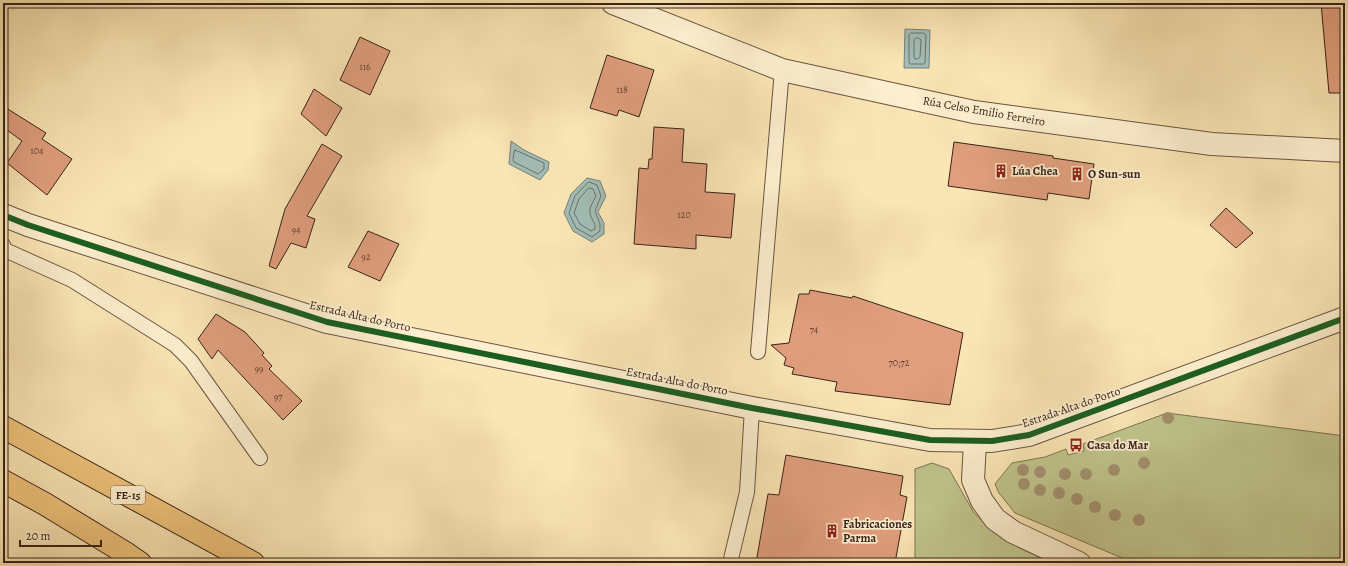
<svg xmlns="http://www.w3.org/2000/svg" width="1348" height="566" font-family="Alegreya,serif">
	<style>
		.green { fill: #c0c48c; stroke: #7d7453 }
		.water { fill: #a1bdb6; stroke: #787f78 }
		.lines { fill: none; stroke-linecap: round; stroke-linejoin: round }
		.shore { stroke: #6e7068; stroke-width: 1 }
		.building { fill: #e09e7d; stroke: #3a231a }
		.service-casing { stroke: #6a5440; stroke-width: 16 }
		.minor-casing { stroke: #6a5440; stroke-width: 24 }
		.trunk-casing { stroke: #3a231a; stroke-width: 24 }
		.service { stroke: #fceece; stroke-width: 14 }
		.minor { stroke: #fceece; stroke-width: 22 }
		.trunk { stroke: #edc27a; stroke-width: 22 }
		.cycleway-casing { stroke: #fceece; stroke-width: 8 }
		.cycleway { stroke: #1b5e20; stroke-width: 6 }
		.tree { fill: #a3906f }
		.labels { text-anchor: middle; stroke-width: 3.5; stroke-linejoin: round; paint-order: stroke }
		.number-label { font-size: 10px; fill: #644233 }
		.shield { fill: #fceece; stroke: #746050; stroke-width: 1 }
		.shield-label { font-size: 11px; font-weight: bold; fill: #3a231a }
		.street-label { font-size: 12px; fill: #3a231a; stroke: #fceece }
		.poi-label { font-size: 12px; font-weight: bold; fill: #3a231a; stroke: #fceece; text-anchor: start }
	</style>
	<rect width="100%" height="100%" fill="#fae5b4"/>
	<filter id="stains"><feTurbulence type="fractalNoise" baseFrequency=".005" numOctaves="4"/><feColorMatrix values="0 0 0 0 .2 0 0 0 0 .09 0 0 0 0 .02 0 0 0 .5 -.17"/></filter>
	<radialGradient id="worn" r=".72"><stop offset=".6" stop-color="#630" stop-opacity="0"/><stop offset="1" stop-color="#630" stop-opacity=".3"/></radialGradient>
	<g class="green">
		<path d="M 1167,413 L 1345,436 L 1345,563 L 1134,563 L 1015,513 L 999,493 L 995,484 L 1012,463 L 1045,457 L 1066,449 L 1068,455 L 1084,451 L 1083,444 Z"/>
		<path d="M 932,463 L 949,469 L 974,513 L 1001,537 L 1052,563 L 915,563 L 915,469 Z"/>
	</g>
	<g class="water">
		<path d="M 905,29 L 930,30 L 929,68 L 904,68 Z"/>
		<path d="M 511,141 L 524,150 L 549,162 L 548,170 L 540,180 L 509,164 Z"/>
		<path d="M 587,178 L 600,181 L 606,196 L 598,212 L 604,223 L 604,234 L 592,242 L 573,231 L 564,213 L 571,194 Z"/>
	</g>
	<g class="lines">
		<g class="shore">
			<path d="M 911,33 L 924,33 L 926,35 L 925,62 L 924,64 L 910,64 L 909,62 L 909,35 Z"/>
			<path d="M 916,38 L 919,38 L 921,40 L 920,57 L 918,59 L 915,59 L 914,57 L 914,40 Z"/>
			<path d="M 515,150 L 544,163 L 544,169 L 538,174 L 514,162 L 513,160 Z"/>
			<path d="M 589,182 L 597,185 L 601,196 L 595,211 L 600,224 L 600,231 L 592,237 L 576,228 L 569,213 L 575,196 Z"/>
			<path d="M 589,188 L 593,189 L 596,196 C 594,201 589,207 590,212 C 590,219 596,222 595,229 L 591,231 L 580,224 L 574,213 L 579,199 Z"/>
		</g>
	</g>
	<g class="building">
		<path d="M 1321,3 L 1345,3 L 1345,93 L 1329,93 Z"/>
		<path d="M 360,37 L 390,51 L 370,95 L 340,80 Z"/>
		<path d="M 607,55 L 654,70 L 639,117 L 619,110 L 617,116 L 590,108 Z"/>
		<path d="M 314,89 L 342,108 L 326,136 L 301,114 Z"/>
		<path d="M 3,106 L 46,133 L 42,139 L 72,159 L 47,195 L 7,163 L 22,141 L 3,127 Z"/>
		<path d="M 654,127 L 684,129 L 682,162 L 707,164 L 705,192 L 735,194 L 731,238 L 696,235 L 696,249 L 634,244 L 639,168 L 648,169 L 649,159 L 652,159 Z"/>
		<path d="M 954,142 L 1053,156 L 1053,158 L 1094,164 L 1089,199 L 1048,193 L 1047,200 L 948,186 Z"/>
		<path d="M 322,144 L 342,156 L 307,216 L 315,219 L 306,248 L 291,243 L 276,269 L 269,266 L 285,209 Z"/>
		<path d="M 1226,208 L 1253,233 L 1236,248 L 1210,225 Z"/>
		<path d="M 368,231 L 399,244 L 380,281 L 348,267 Z"/>
		<path d="M 810,290 L 852,298 L 853,296 L 963,333 L 950,405 L 835,391 L 837,382 L 792,374 L 794,368 L 784,365 L 786,358 L 771,345 L 789,343 L 799,294 L 809,294 Z"/>
		<path d="M 216,314 L 245,332 L 264,353 L 262,355 L 272,366 L 269,369 L 302,401 L 283,420 L 218,350 L 212,359 L 198,339 Z"/>
		<path d="M 786,455 L 903,476 L 900,495 L 907,497 L 895,563 L 756,563 L 768,494 L 779,495 Z"/>
	</g>
	<g class="lines">
		<g class="service-casing">
			<g id="service">
				<path d="M 3,245 L 5,250 L 72,280 L 175,345 L 191,361 L 260,458"/>
				<path d="M 758,352 L 782,70"/>
				<path d="M 730,563 L 747,492 L 752,408"/>
			</g>
		</g>
		<g class="minor-casing">
			<g id="minor">
				<path d="M 613,3 L 782,70 L 974,112 L 1212,144 L 1345,151"/>
				<path d="M 3,215 L 28,225 L 327,322 L 752,408 L 930,440 L 992,441 L 1029,435 L 1345,318"/>
				<path d="M 975,442 L 973,480 L 982,501 L 995,519 L 1013,532 L 1079,563"/>
			</g>
		</g>
		<g class="trunk-casing">
			<g id="trunk">
				<path d="M 3,427 L 253,563"/>
				<path d="M 3,481 L 45,504 L 127,554 L 140,563"/>
			</g>
		</g>
		<use href="#service" class="service"/>
		<use href="#minor" class="minor"/>
		<use href="#trunk" class="trunk"/>
		<g class="cycleway-casing">
			<path id="cycleway" d="M 3,215 L 28,225 L 327,322 L 752,408 L 930,440 L 992,441 L 1029,435 L 1345,318"/>
		</g>
		<use href="#cycleway" class="cycleway"/>
	</g>
	<g class="tree">
		<circle cx="1168" cy="418" r="6"/>
		<circle cx="1144" cy="463" r="6"/>
		<circle cx="1023" cy="470" r="6"/>
		<circle cx="1114" cy="470" r="6"/>
		<circle cx="1040" cy="472" r="6"/>
		<circle cx="1065" cy="474" r="6"/>
		<circle cx="1086" cy="474" r="6"/>
		<circle cx="1024" cy="484" r="6"/>
		<circle cx="1040" cy="490" r="6"/>
		<circle cx="1059" cy="493" r="6"/>
		<circle cx="1077" cy="499" r="6"/>
		<circle cx="1095" cy="507" r="6"/>
		<circle cx="1115" cy="515" r="6"/>
		<circle cx="1139" cy="520" r="6"/>
	</g>
	<defs>
		<g id="building-bare" transform="scale(1.08)"><path d="M-4-6H4V6H1V3H-1V6H-4ZM-2.5-4.3h1.7v1.8h-1.7ZM.8-4.3h1.7v1.8H.8ZM-2.5-1h1.7V.8h-1.7ZM.8-1h1.7V.8H.8Z" fill="#8f2418" stroke="#fceece" stroke-width="2.5" paint-order="stroke"/></g>
		<g id="bus-bare" transform="scale(1.08)"><path d="M-5-6H5V4H4V6H2V4H-2V6H-4V4H-5ZM-3.5-4V0h7V-4ZM-3.5 1.2v1.5H-2V1.2ZM2 1.2v1.5H3.5V1.2Z" fill="#8f2418" stroke="#fceece" stroke-width="2.5" paint-order="stroke"/></g>
	</defs>
	<g fill-rule="evenodd">
		<use href="#building-bare" x="1001" y="171"/>
		<use href="#building-bare" x="1077" y="174"/>
		<use href="#bus-bare" x="1076" y="445"/>
		<use href="#building-bare" x="832" y="531"/>
	</g>
	<g class="labels">
		<g class="number-label">
			<text x="365" y="70">116</text>
			<text x="622" y="93">118</text>
			<text x="37" y="154">104</text>
			<text x="684" y="218">120</text>
			<text x="296" y="233">94</text>
			<text x="366" y="260">92</text>
			<text x="814" y="333">74</text>
			<text x="899" y="366">70;72</text>
			<text x="259" y="372">99</text>
			<text x="278" y="400">97</text>
		</g>
		<rect class="shield" x="111" y="486" width="34" height="18" rx="3"/>
		<g class="shield-label">
			<text x="128" y="499">FE-15</text>
		</g>
		<g class="street-label">
			<text transform="translate(984 111) rotate(10)" y="4">Rúa Celso Emilio Ferreiro</text>
			<text transform="translate(360 316) rotate(13)" y="4">Estrada Alta do Porto</text>
			<text transform="translate(677 381) rotate(11)" y="4">Estrada Alta do Porto</text>
			<text transform="translate(1071 407) rotate(-19)" y="4">Estrada Alta do Porto</text>
		</g>
		<g class="poi-label">
			<text x="1012" y="175">Lúa Chea</text>
			<text x="1088" y="178">O Sun-sun</text>
			<text x="1087" y="449">Casa do Mar</text>
			<text x="843" y="528">Fabricaciones<tspan x="843" dy="14">Parma</tspan></text>
		</g>
	</g>
	<rect width="1348" height="566" fill="none" stroke="#fae5b4" stroke-width="16"/>
	<rect x="4" y="4" width="1340" height="558" fill="none" stroke="#3a231a" stroke-width="2"/>
	<rect x="8" y="8" width="1332" height="550" fill="none" stroke="#3a231a"/>
	<path d="M20 540v6h81v-6" fill="none" stroke="#3a231a" stroke-width="2"/>
	<text x="26" y="540" font-size="12" fill="#3a231a" stroke="#fceece" stroke-width="3" paint-order="stroke">20 m</text>
	<rect width="100%" height="100%" filter="url(#stains)"/>
	<rect width="100%" height="100%" fill="url(#worn)"/>
</svg>
